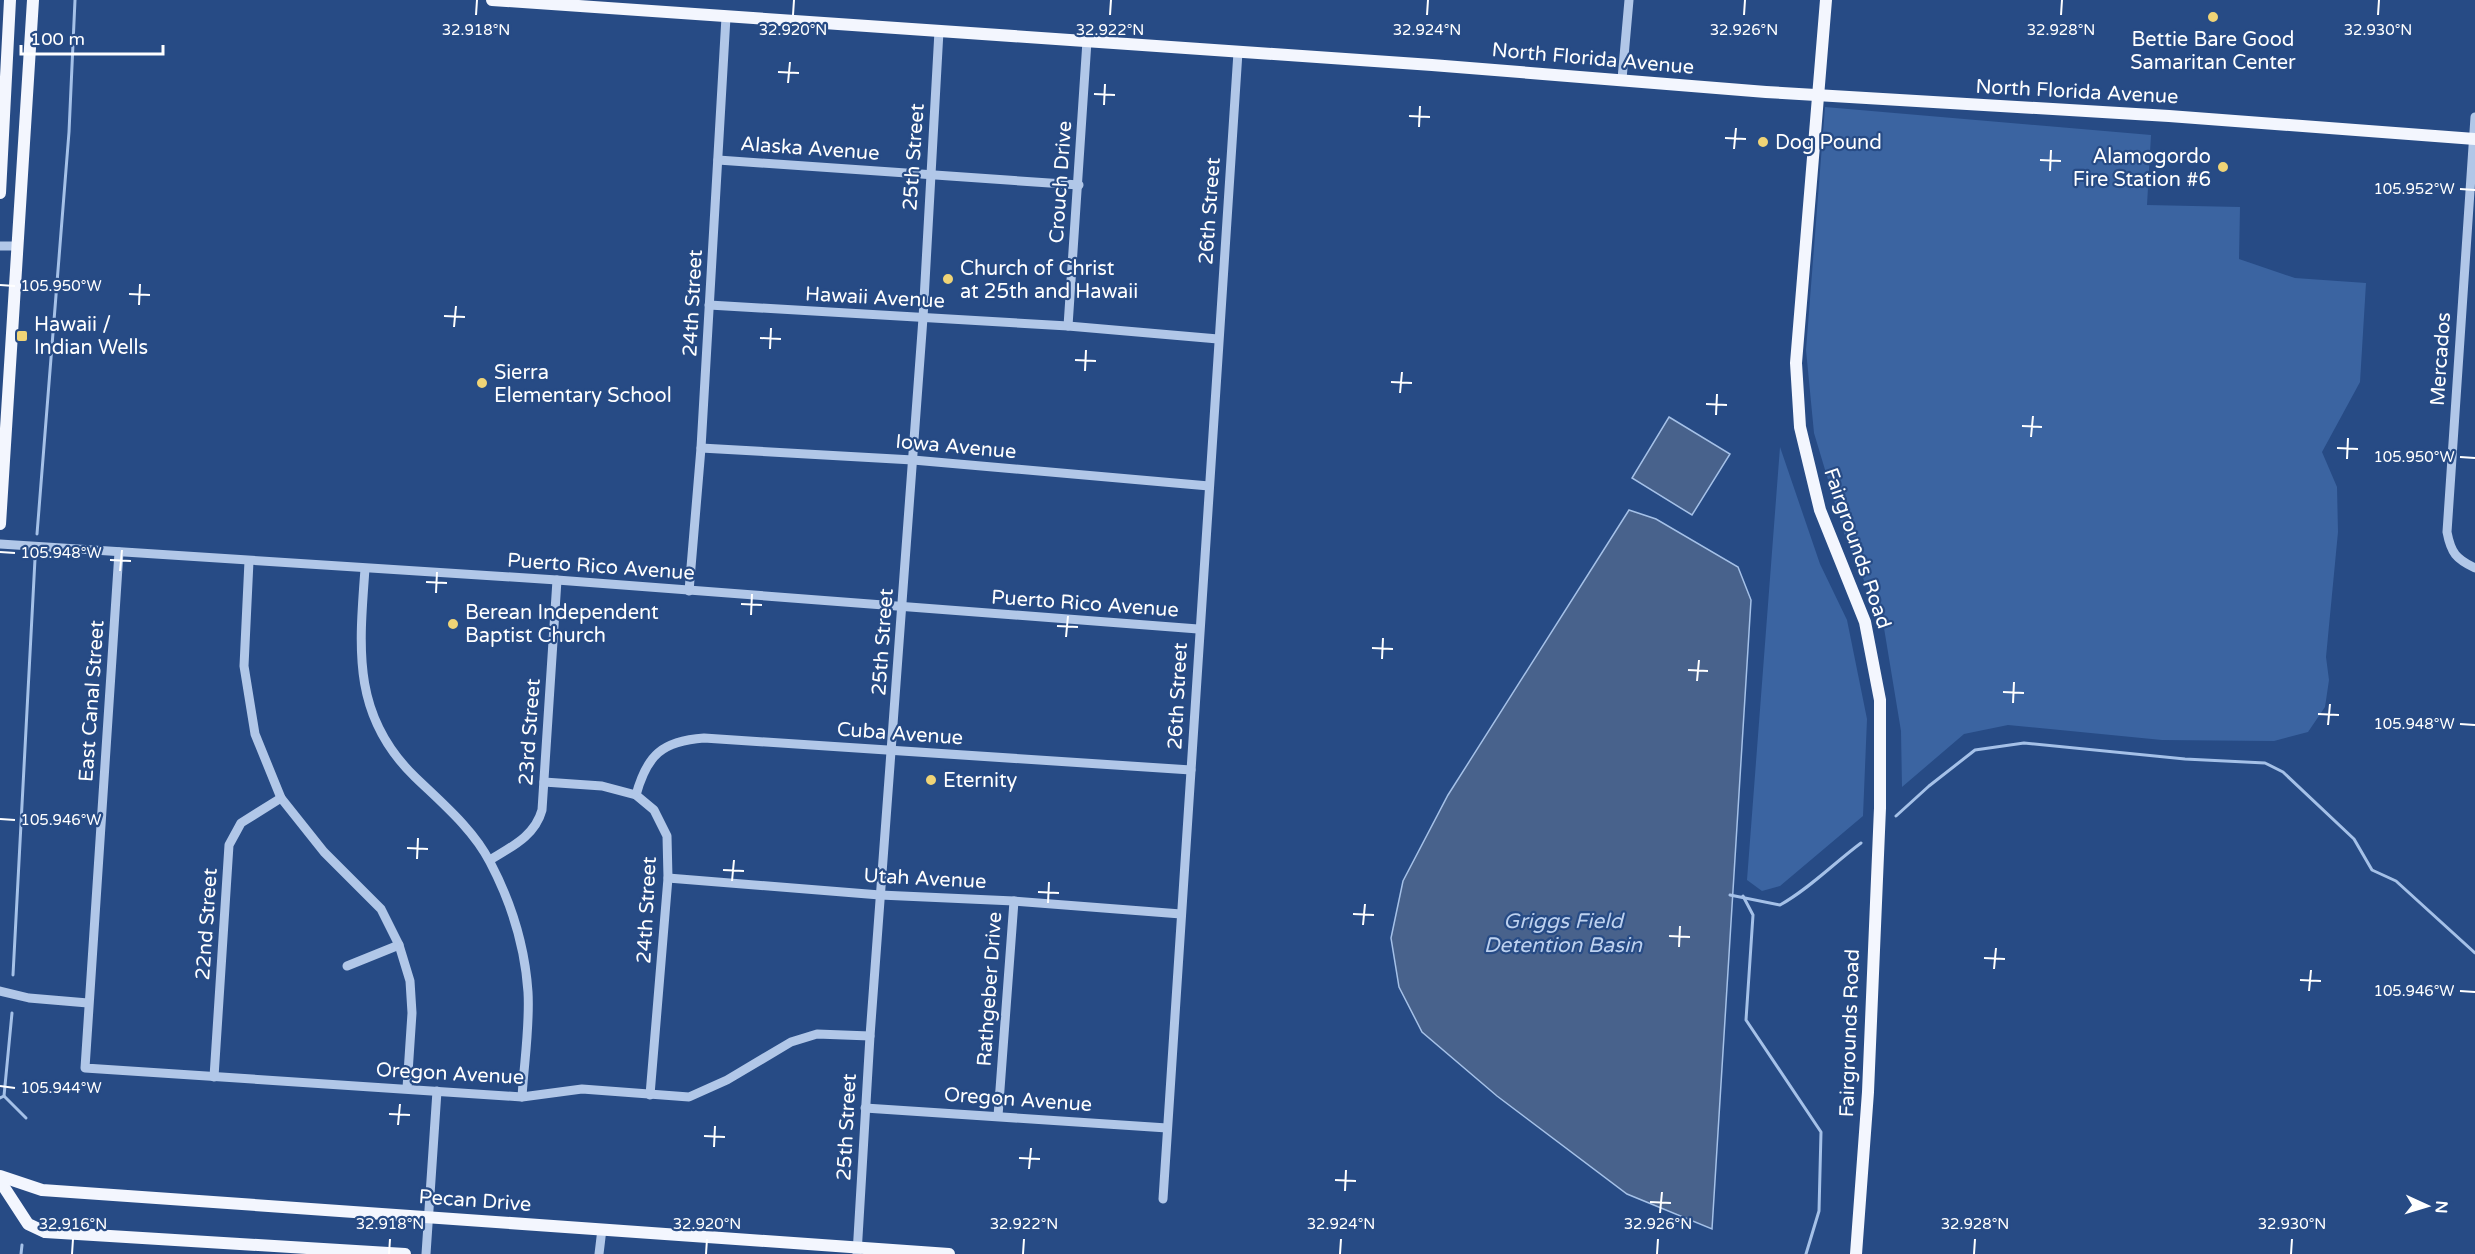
<svg xmlns="http://www.w3.org/2000/svg" width="2475" height="1254" font-family="'Varela Round',sans-serif">
	<style>
		.green { fill: #3b64a1 }
		.water { fill: #48628c; stroke: #a5c1e8; stroke-width: 1.5 }
		.lines { fill: none; stroke-linecap: round; stroke-linejoin: round }
		.stream { stroke: #a5c1e8; stroke-width: 3 }
		.minor { stroke: #b1c7e8; stroke-width: 9 }
		.major { stroke: #f3f6fe; stroke-width: 12 }
		.ticks { fill: none; stroke: #fff; stroke-width: 2 }
		.poi-dot { fill: #f0d476; stroke: #274b85; stroke-width: 2 }
		.labels { text-anchor: middle; stroke-width: 4.5; stroke-linejoin: round; paint-order: stroke }
		.poi-label { font-size: 20px; fill: #fff; stroke: #274b85; text-anchor: start }
		.street-label { font-size: 20px; fill: #fff; stroke: #274b85 }
		.water-label { font-size: 21px; font-style: italic; fill: #bdd1ef; stroke: #274b85 }
		.ticks-label { font-size: 15px; text-anchor: middle; fill: #fff; stroke: #274b85; stroke-width: 4.5; stroke-linejoin: round; paint-order: stroke }
	</style>
	<rect width="100%" height="100%" fill="#274b85"/>
	<g class="green">
		<path d="M 1825,107 L 2151,135 L 2147,205 L 2240,207 L 2239,259 L 2295,278 L 2366,283 L 2360,382 L 2322,452 L 2337,487 L 2338,532 L 2326,657 L 2329,680 L 2325,707 L 2308,732 L 2274,741 L 2162,740 L 2008,725 L 1964,734 L 1902,787 L 1901,731 L 1884,628 L 1844,533 L 1814,433 L 1806,350 Z"/>
		<path d="M 1780,447 L 1820,564 L 1847,620 L 1867,719 L 1863,816 L 1780,886 L 1762,891 L 1747,880 Z"/>
	</g>
	<g class="water">
		<path d="M 1669,417 L 1730,454 L 1692,515 L 1632,478 Z"/>
		<path d="M 1629,510 L 1656,519 L 1738,567 L 1751,600 L 1712,1229 L 1627,1194 L 1497,1096 L 1422,1032 L 1399,987 L 1391,938 L 1403,881 L 1448,795 Z"/>
	</g>
	<g class="lines">
		<g class="stream">
			<path d="M 37,534 L 69,132 L 75,0"/>
			<path d="M 1896,816 L 1929,786 L 1975,750 L 2024,743 L 2185,759 L 2265,763 L 2283,772 L 2354,839 L 2372,870 L 2396,881 L 2475,953"/>
			<path d="M 1730,895 L 1780,905 C 1809,889 1834,863 1861,843"/>
			<path d="M 1743,896 L 1753,915 L 1746,1020 L 1821,1132 L 1819,1211 L 1806,1254"/>
			<path d="M 13,975 L 35,559"/>
			<path d="M 4,1096 L 26,1118"/>
			<path d="M 0,1098 L 4,1096 L 12,1013"/>
			<path d="M 21,1254 L 22,1245"/>
		</g>
		<g class="minor">
			<path d="M 1622,79 L 1629,0"/>
			<path d="M 2475,117 L 2447,532 C 2451,553 2456,559 2475,568"/>
			<path d="M 718,160 L 1079,185"/>
			<path d="M 0,246 L 17,246"/>
			<path d="M 709,305 L 1068,326 L 1218,339"/>
			<path d="M 1068,326 L 1087,41"/>
			<path d="M 701,448 L 913,460 L 1209,486"/>
			<path d="M 0,544 L 557,580 L 1198,629"/>
			<path d="M 119,552 L 85,1068 L 522,1097 L 582,1089 L 689,1097 L 727,1080 L 791,1042 L 817,1034 L 870,1036"/>
			<path d="M 249,561 L 244,666 L 255,734 L 281,798 L 324,852 L 381,909 L 399,945 L 410,981 L 412,1013 L 407,1088"/>
			<path d="M 365,569 C 359,650 352,716 415,777 C 442,803 473,829 490,862 C 511,902 525,947 528,992 C 530,1026 524,1063 522,1097"/>
			<path d="M 689,591 L 701,448 L 726,17"/>
			<path d="M 544,782 L 602,786 L 636,795 L 654,810 L 667,836 L 668,878 L 650,1095"/>
			<path d="M 636,795 C 647,755 662,741 704,738 L 1191,770"/>
			<path d="M 490,860 C 511,847 535,836 542,810 L 557,580"/>
			<path d="M 668,878 L 880,895 L 1014,901 L 1181,914"/>
			<path d="M 347,966 L 399,945"/>
			<path d="M 0,991 L 29,998 L 88,1003"/>
			<path d="M 214,1077 L 229,845 L 241,823 L 281,798"/>
			<path d="M 865,1108 L 1167,1128"/>
			<path d="M 998,1116 L 1014,901"/>
			<path d="M 1163,1199 L 1238,52"/>
			<path d="M 426,1254 L 437,1091"/>
			<path d="M 599,1254 L 602,1229"/>
			<path d="M 857,1254 L 870,1036 L 923,318 L 939,31"/>
		</g>
		<g class="major">
			<path d="M 492,0 L 1432,65 L 1766,92 L 2169,116 L 2475,139"/>
			<path d="M 1826,0 L 1796,363 L 1800,427 L 1820,510 L 1865,622 L 1880,700 L 1880,808 L 1868,1092 L 1856,1254"/>
			<path d="M 0,193 L 10,0"/>
			<path d="M 0,524 L 33,0"/>
			<path d="M 0,1176 L 42,1190 L 949,1254"/>
			<path d="M 0,1181 L 28,1224 L 45,1232 L 405,1254"/>
		</g>
	</g>
	<path class="ticks" d="M 476,15 L 477,0M 793,15 L 794,0M 1110,15 L 1111,0M 1427,15 L 1428,0M 1744,15 L 1745,0M 2061,15 L 2062,0M 2378,15 L 2379,0M 778,72 L 799,73M 788,83 L 790,62M 1094,94 L 1115,95M 1104,105 L 1105,84M 1409,116 L 1430,117M 1419,127 L 1420,106M 1725,138 L 1746,139M 1734,149 L 1736,128M 2040,160 L 2061,161M 2050,171 L 2051,150M 2460,189 L 2475,190M 0,285 L 15,286M 129,294 L 150,295M 139,305 L 140,284M 444,316 L 465,317M 454,327 L 456,306M 760,338 L 781,339M 770,349 L 771,328M 1075,360 L 1096,361M 1085,371 L 1086,350M 1391,382 L 1412,383M 1400,393 L 1402,372M 1706,404 L 1727,405M 1716,415 L 1717,394M 2022,426 L 2042,427M 2031,437 L 2033,416M 2337,448 L 2358,449M 2460,457 L 2475,458M 2347,459 L 2348,438M 0,552 L 15,553M 110,560 L 131,561M 120,571 L 122,550M 426,582 L 447,583M 436,593 L 437,572M 741,604 L 762,605M 751,615 L 752,594M 1057,626 L 1078,627M 1066,637 L 1068,616M 1372,648 L 1393,649M 1382,659 L 1383,638M 1688,670 L 1708,671M 1697,681 L 1699,660M 2003,692 L 2024,693M 2013,703 L 2014,682M 2318,714 L 2339,715M 2460,724 L 2475,725M 2328,725 L 2330,704M 0,819 L 15,820M 407,848 L 428,849M 417,859 L 418,838M 723,870 L 744,871M 732,881 L 734,860M 1038,892 L 1059,893M 1048,903 L 1049,882M 1353,914 L 1374,915M 1363,925 L 1365,904M 1669,936 L 1690,937M 1679,947 L 1680,926M 1984,958 L 2005,959M 1994,969 L 1996,948M 2300,980 L 2321,981M 2309,991 L 2311,970M 2460,991 L 2475,992M 0,1086 L 15,1088M 389,1114 L 410,1115M 398,1125 L 400,1104M 704,1136 L 725,1137M 714,1147 L 715,1126M 1019,1158 L 1040,1159M 1029,1169 L 1031,1148M 1335,1180 L 1356,1181M 1345,1191 L 1346,1170M 1650,1202 L 1671,1203M 1660,1213 L 1662,1192M 72,1254 L 73,1239M 389,1254 L 390,1239M 706,1254 L 707,1239M 1023,1254 L 1024,1239M 1340,1254 L 1341,1239M 1657,1254 L 1658,1239M 1974,1254 L 1975,1239M 2291,1254 L 2292,1239"/>
	<g class="poi-dot">
		<circle cx="2213" cy="17" r="6"/>
		<circle cx="1763" cy="142" r="6"/>
		<circle cx="2223" cy="167" r="6"/>
		<circle cx="948" cy="279" r="6"/>
		<rect x="16" y="330" width="12" height="12" rx="3"/>
		<circle cx="482" cy="383" r="6"/>
		<circle cx="453" cy="624" r="6"/>
		<circle cx="931" cy="780" r="6"/>
	</g>
	<g class="labels">
		<g class="poi-label">
			<text x="2213" y="46" text-anchor="middle">Bettie Bare Good<tspan x="2213" dy="23">Samaritan Center</tspan></text>
			<text x="1775" y="149">Dog Pound</text>
			<text x="2211" y="163" text-anchor="end">Alamogordo<tspan x="2211" dy="23">Fire Station #6</tspan></text>
			<text x="960" y="275">Church of Christ<tspan x="960" dy="23">at 25th and Hawaii</tspan></text>
			<text x="34" y="331">Hawaii /<tspan x="34" dy="23">Indian Wells</tspan></text>
			<text x="494" y="379">Sierra<tspan x="494" dy="23">Elementary School</tspan></text>
			<text x="465" y="619">Berean Independent<tspan x="465" dy="23">Baptist Church</tspan></text>
			<text x="943" y="787">Eternity</text>
		</g>
		<g class="street-label">
			<text transform="translate(1593 58) rotate(5)" y="7">North Florida Avenue</text>
			<text transform="translate(2077 91) rotate(3)" y="7">North Florida Avenue</text>
			<text transform="translate(810 148) rotate(4)" y="7">Alaska Avenue</text>
			<text transform="translate(913 157) rotate(-86)" y="7">25th Street</text>
			<text transform="translate(1060 182) rotate(-86)" y="7">Crouch Drive</text>
			<text transform="translate(1209 211) rotate(-86)" y="7">26th Street</text>
			<text transform="translate(875 297) rotate(3)" y="7">Hawaii Avenue</text>
			<text transform="translate(692 303) rotate(-87)" y="7">24th Street</text>
			<text transform="translate(2440 359) rotate(-86)" y="7">Mercados</text>
			<text transform="translate(956 446) rotate(5)" y="7">Iowa Avenue</text>
			<text transform="translate(1858 548) rotate(71)" y="7">Fairgrounds Road</text>
			<text transform="translate(601 566) rotate(4)" y="7">Puerto Rico Avenue</text>
			<text transform="translate(1085 603) rotate(4)" y="7">Puerto Rico Avenue</text>
			<text transform="translate(882 642) rotate(-86)" y="7">25th Street</text>
			<text transform="translate(1177 696) rotate(-87)" y="7">26th Street</text>
			<text transform="translate(91 701) rotate(-86)" y="7">East Canal Street</text>
			<text transform="translate(529 732) rotate(-86)" y="7">23rd Street</text>
			<text transform="translate(900 733) rotate(4)" y="7">Cuba Avenue</text>
			<text transform="translate(925 878) rotate(3)" y="7">Utah Avenue</text>
			<text transform="translate(646 910) rotate(-87)" y="7">24th Street</text>
			<text transform="translate(206 924) rotate(-86)" y="7">22nd Street</text>
			<text transform="translate(989 989) rotate(-86)" y="7">Rathgeber Drive</text>
			<text transform="translate(1849 1033) rotate(-88)" y="7">Fairgrounds Road</text>
			<text transform="translate(450 1073) rotate(3)" y="7">Oregon Avenue</text>
			<text transform="translate(1018 1099) rotate(4)" y="7">Oregon Avenue</text>
			<text transform="translate(846 1127) rotate(-87)" y="7">25th Street</text>
			<text transform="translate(475 1200) rotate(4)" y="7">Pecan Drive</text>
		</g>
		<g class="water-label">
			<text x="1563" y="928">Griggs Field<tspan x="1563" dy="24">Detention Basin</tspan></text>
		</g>
	</g>
	<g class="ticks-label">
		<text x="476" y="35">32.918°N</text>
		<text x="793" y="35">32.920°N</text>
		<text x="1110" y="35">32.922°N</text>
		<text x="1427" y="35">32.924°N</text>
		<text x="1744" y="35">32.926°N</text>
		<text x="2061" y="35">32.928°N</text>
		<text x="2378" y="35">32.930°N</text>
		<text x="2414" y="194">105.952°W</text>
		<text x="61" y="291">105.950°W</text>
		<text x="2414" y="462">105.950°W</text>
		<text x="61" y="558">105.948°W</text>
		<text x="2414" y="729">105.948°W</text>
		<text x="61" y="825">105.946°W</text>
		<text x="2414" y="996">105.946°W</text>
		<text x="61" y="1093">105.944°W</text>
		<text x="73" y="1229">32.916°N</text>
		<text x="390" y="1229">32.918°N</text>
		<text x="707" y="1229">32.920°N</text>
		<text x="1024" y="1229">32.922°N</text>
		<text x="1341" y="1229">32.924°N</text>
		<text x="1658" y="1229">32.926°N</text>
		<text x="1975" y="1229">32.928°N</text>
		<text x="2292" y="1229">32.930°N</text>
	</g>
	<g transform="translate(2427 1206) rotate(94)" stroke="#274b85" stroke-width="4.5" paint-order="stroke">
	<path d="M0-4.5L10 22L0 15L-10 22Z" fill="#ffffff"/>
	<text y="-9" font-size="16" font-weight="bold" text-anchor="middle" fill="#ffffff">N</text>
	</g>
	<path d="M21 45v9h142v-9" fill="none" stroke="#ffffff" stroke-width="3"/>
	<text x="30" y="45" font-size="18" fill="#ffffff" stroke="#274b85" stroke-width="4.5" paint-order="stroke">100 m</text>
</svg>
